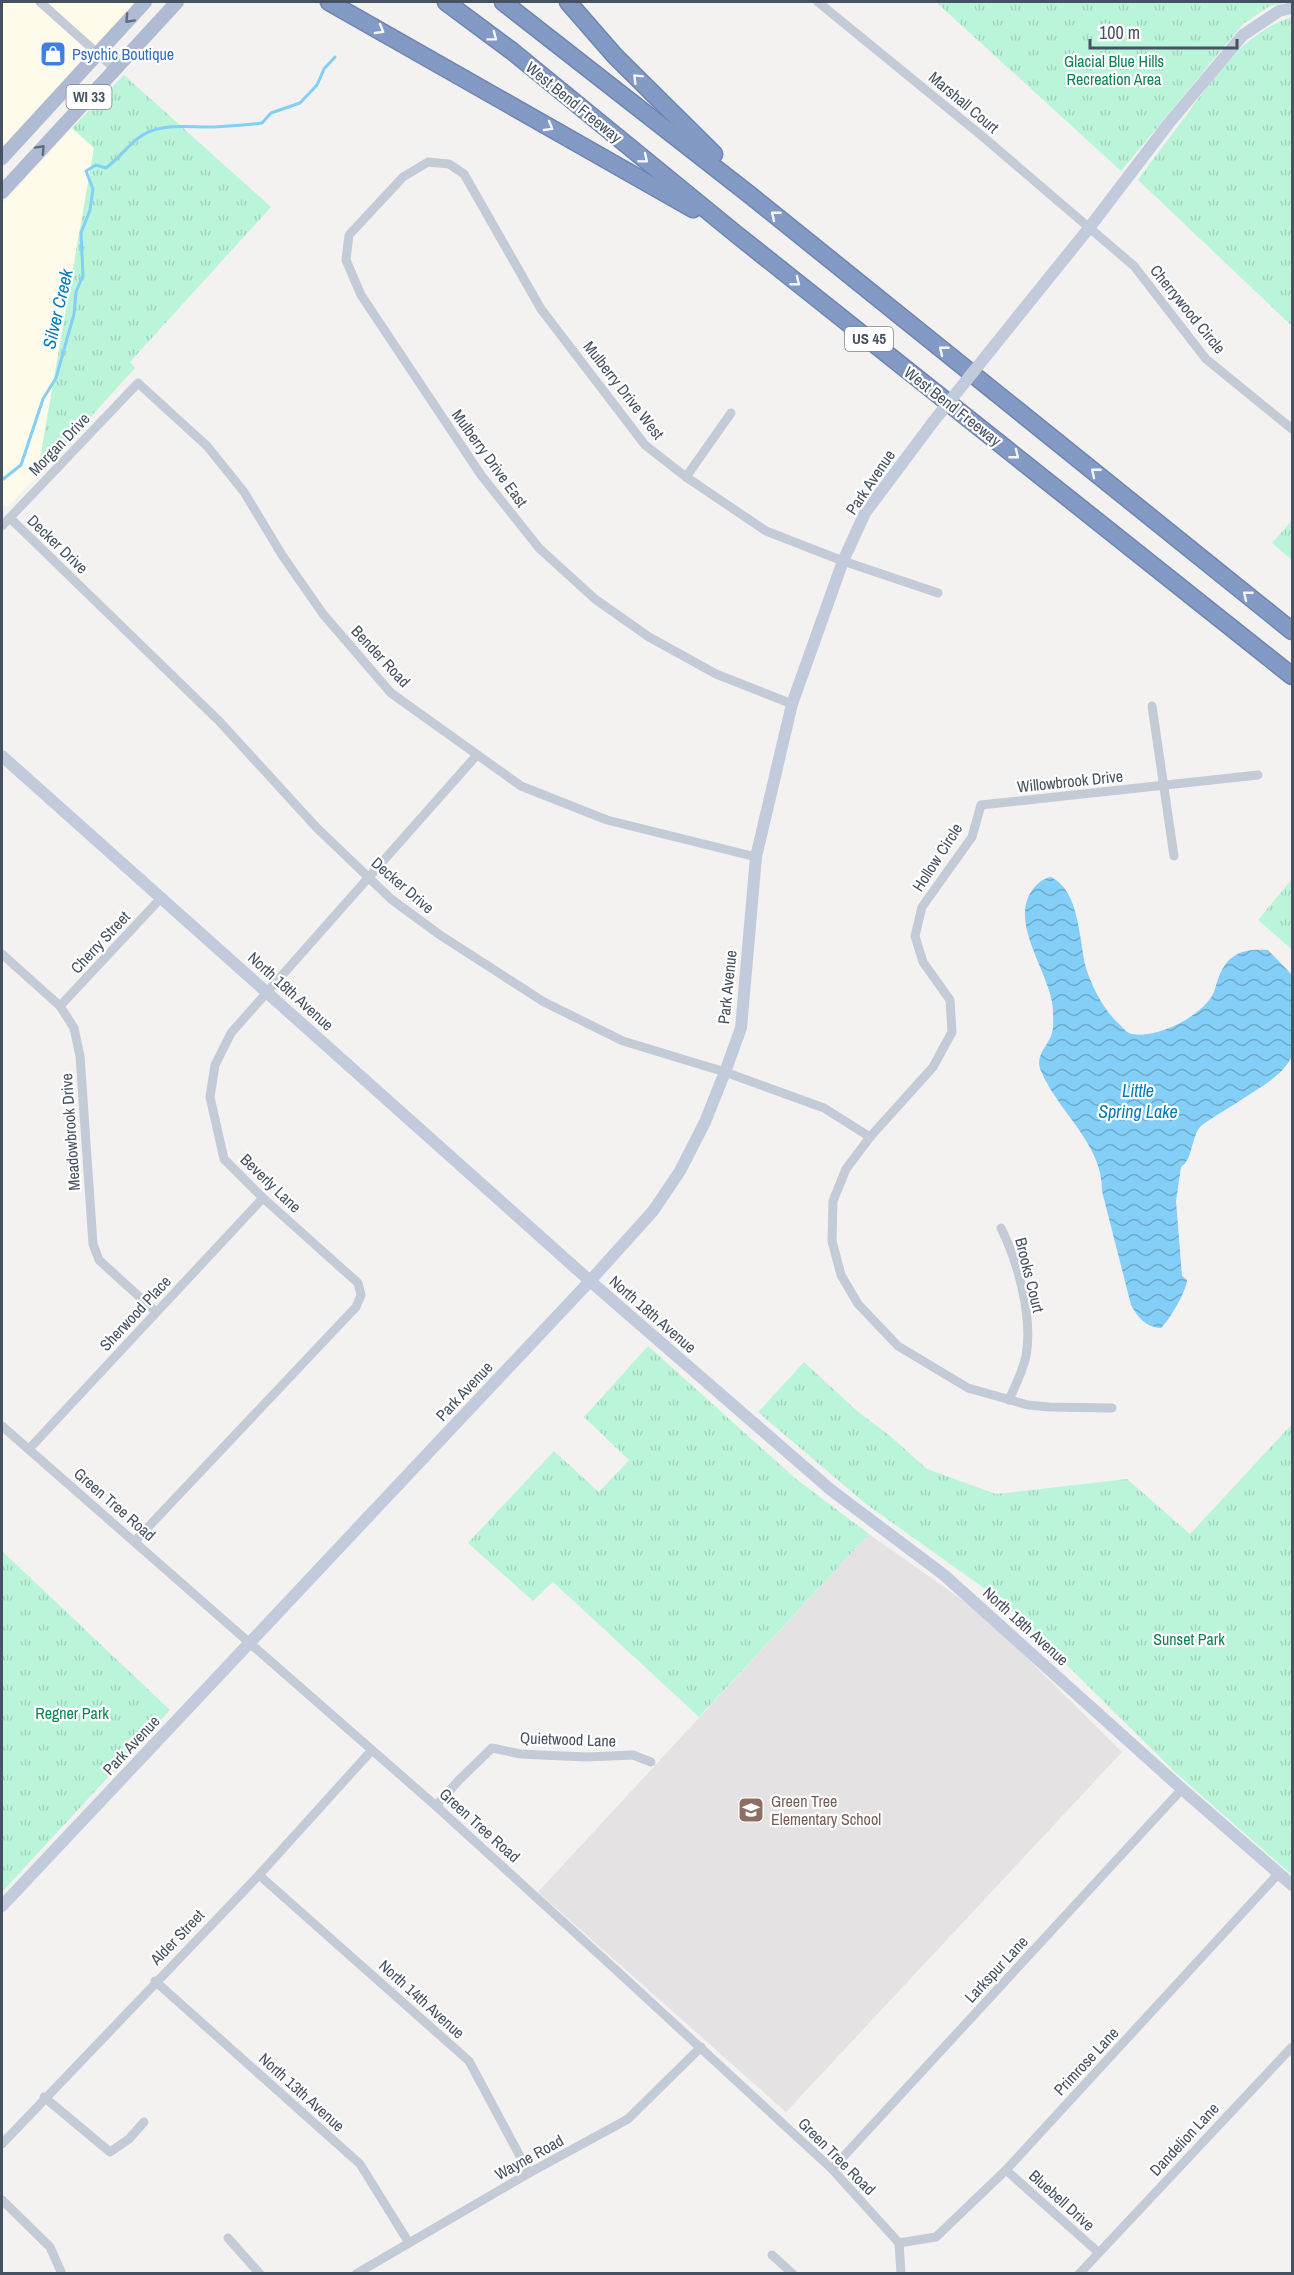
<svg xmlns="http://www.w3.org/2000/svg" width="1294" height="2275" font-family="'Archivo Narrow',sans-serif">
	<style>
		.commercial { fill: #fefbea }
		.education { fill: #e5e2e3 }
		.park { fill: url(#park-tufts) }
		.water { fill: url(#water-waves) }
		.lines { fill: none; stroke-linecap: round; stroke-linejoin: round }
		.stream { stroke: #83cff7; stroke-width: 3 }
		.highway-casing { stroke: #6e85b1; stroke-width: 19 }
		.street { stroke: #c3cbd7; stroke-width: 9 }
		.secondary { stroke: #c2cbdc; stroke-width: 12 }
		.primary { stroke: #aebbd3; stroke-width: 14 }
		.highway { stroke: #839ac5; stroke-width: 16 }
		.secondary-bridge { stroke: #c2cbdc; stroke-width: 12 }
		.oneway { stroke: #606c7e }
		.oneway2 { stroke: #f3f5f9 }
		.labels { text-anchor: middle; stroke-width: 4.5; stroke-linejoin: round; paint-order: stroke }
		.shield { fill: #fff; stroke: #7e8590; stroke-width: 1.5 }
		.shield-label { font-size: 15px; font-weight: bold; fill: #465161 }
		.shop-label { font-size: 16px; fill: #366cbe; stroke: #fff; text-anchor: start }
		.park-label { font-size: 16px; fill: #0c8256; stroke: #fff }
		.street-label { font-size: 16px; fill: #465161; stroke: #fff }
		.education-label { font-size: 16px; fill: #785e54; stroke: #fff; text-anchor: start }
		.water-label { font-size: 18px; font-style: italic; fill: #007aba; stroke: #fff }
	</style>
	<defs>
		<pattern id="park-tufts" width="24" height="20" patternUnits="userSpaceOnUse" patternTransform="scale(1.5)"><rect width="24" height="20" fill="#bbf5d9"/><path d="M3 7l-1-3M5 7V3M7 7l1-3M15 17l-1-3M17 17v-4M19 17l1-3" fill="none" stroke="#a2d4bd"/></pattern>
		<pattern id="water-waves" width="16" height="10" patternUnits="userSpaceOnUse" patternTransform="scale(1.5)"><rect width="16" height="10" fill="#83cff7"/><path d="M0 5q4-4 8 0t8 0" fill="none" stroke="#6daacb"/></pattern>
	</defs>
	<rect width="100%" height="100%" fill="#f4f1f1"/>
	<g class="commercial">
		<path d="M 2,2 L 140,2 L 2,151 Z"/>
		<path d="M 72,128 L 94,148 L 37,476 L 8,507 L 2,505 L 2,204 Z"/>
	</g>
	<path class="education" d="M 869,1534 L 968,1604 L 1015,1646 L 1122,1752 L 786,2112 L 538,1892 Z"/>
	<g class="park">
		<path d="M 936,2 L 1287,2 L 1268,7 L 1243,24 L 1121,171 Z"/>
		<path d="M 1292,17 L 1292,326 L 1138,180 C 1154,158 1171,135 1188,113 C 1216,75 1245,32 1292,17 Z"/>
		<path d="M 124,75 L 271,207 L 130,362 L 135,368 L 37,476 L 94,148 L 72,128 Z"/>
		<path d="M 1292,520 L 1292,560 L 1272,543 Z"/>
		<path d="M 1292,879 L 1292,950 L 1258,920 Z"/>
		<path d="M 648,1346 L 796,1479 L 869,1534 L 699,1717 L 553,1582 L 533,1601 L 468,1543 L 554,1451 L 599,1492 L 629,1460 L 584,1417 Z"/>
		<path d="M 804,1362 L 857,1411 L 890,1436 L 927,1469 L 996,1494 L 1127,1479 L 1190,1534 L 1292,1424 L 1292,1875 L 1176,1773 L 1002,1601 L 866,1504 L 758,1412 Z"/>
		<path d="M 2,1551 L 170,1710 L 2,1892 Z"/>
	</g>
	<path class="water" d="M 1051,877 C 1080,891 1079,941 1086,968 C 1092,987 1104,1010 1118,1023 C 1122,1027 1127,1033 1132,1034 C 1157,1039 1199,1017 1212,996 C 1215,991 1216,984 1218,979 C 1227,954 1242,948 1268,950 L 1292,975 C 1293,988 1294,1049 1291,1058 C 1281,1078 1253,1091 1235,1104 C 1227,1109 1205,1122 1200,1127 C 1191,1138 1193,1159 1181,1167 L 1176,1201 L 1182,1276 L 1187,1280 C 1187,1290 1169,1321 1161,1328 C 1145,1327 1138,1317 1131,1305 L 1102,1191 C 1103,1144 1058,1112 1041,1071 C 1034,1055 1048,1047 1052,1033 C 1054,1027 1053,1017 1053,1011 C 1052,974 1007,923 1033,889 C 1039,882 1042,879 1051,877 Z"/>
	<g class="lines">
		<path class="stream" d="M 2,480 L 21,465 L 43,399 L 56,378 L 74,314 L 76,292 L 83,275 L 81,233 L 90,210 L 93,189 L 86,171 L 96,165 L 106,168 C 118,159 126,148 137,139 C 159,121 189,128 215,127 C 230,126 246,125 262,123 L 271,113 L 300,103 L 317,85 L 324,69 L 335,57"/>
		<g class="highway-casing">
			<g id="highway">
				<path d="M 329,2 L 693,209"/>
				<path d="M 446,2 L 512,51 L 736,234 L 1292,676"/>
				<path d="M 503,2 L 750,195 L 1292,631"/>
				<path d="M 568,2 L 615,56 L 714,154"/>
			</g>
		</g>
		<g class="street">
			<path d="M 40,2 L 115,69"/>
			<path d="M 818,2 L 982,136 L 1134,266 L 1206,359 L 1292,429"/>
			<path d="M 686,477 L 731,413"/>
			<path d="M 10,518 L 220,722 L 316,827 L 391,899 L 440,935 L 544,1002 L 623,1041 L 725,1072 L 824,1108 L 870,1137"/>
			<path d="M 2,526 L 138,383 L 207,446 L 244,492 L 282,555 L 323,614 L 391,693 L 521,786 L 607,820 L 756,857"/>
			<path d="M 792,704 L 716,674 L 649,637 L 595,599 L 539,548 L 481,475 L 361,295 L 346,260 L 349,235 L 403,177 L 428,162 L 449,164 L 464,174 L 541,309 L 645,445 L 686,477 L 766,531 L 843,561 L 938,593"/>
			<path d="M 1152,706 L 1174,856"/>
			<path d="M 2,954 L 60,1006 L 74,1028 L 80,1056 L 93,1244 L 99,1260 L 156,1312"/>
			<path d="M 60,1006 L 161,898"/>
			<path d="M 1001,1228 C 1018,1262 1033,1317 1026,1356 C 1023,1371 1015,1386 1009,1400"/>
			<path d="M 1112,1408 L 1049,1407 L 1028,1405 L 968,1388 L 898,1346 L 858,1304 L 841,1275 L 832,1241 L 833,1201 L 846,1169 L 870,1137 L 933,1067 L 952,1032 L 950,1000 L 923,962 L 915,936 L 922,907 L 972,837 L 981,805 L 1258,775"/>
			<path d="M 2,1426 L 436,1806 L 616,1970 L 832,2169 L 899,2243 L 901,2274"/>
			<path d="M 29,1449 L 263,1198"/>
			<path d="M 135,1541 L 356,1307 L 361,1295 L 358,1283 L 263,1198 L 224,1159 L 210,1097 L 215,1065 L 231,1033 L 476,756"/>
			<path d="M 436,1806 L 459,1780 L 492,1748 L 521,1754 L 541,1755 L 587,1757 L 633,1755 L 651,1762"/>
			<path d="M 259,1875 L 469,2061 L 529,2173"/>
			<path d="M 155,1981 L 360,2164 L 409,2243"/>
			<path d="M 44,2097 L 110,2152 L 129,2139 L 144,2122"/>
			<path d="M 2,2144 L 259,1875 L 372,1750"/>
			<path d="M 832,2169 L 1182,1789"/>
			<path d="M 1006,2170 L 1098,2252"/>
			<path d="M 2,2200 L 50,2247 L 62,2274"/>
			<path d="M 228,2238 L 260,2274"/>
			<path d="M 899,2243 L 936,2237 L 1006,2170 L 1279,1873"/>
			<path d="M 772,2255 L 793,2274"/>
			<path d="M 356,2274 L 529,2173 L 628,2119 L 701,2047"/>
			<path d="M 1079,2274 L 1292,2047"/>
		</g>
		<g class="secondary">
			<path d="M 994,346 L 1089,228 L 1169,123 L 1243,35 L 1279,11 L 1292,8"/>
			<path d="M 2,756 L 590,1281 L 831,1490 L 944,1575 L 1182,1789 L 1292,1885"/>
			<path d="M 2,1906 L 590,1281 L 653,1211 L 680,1171 L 705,1122 L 725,1072 L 741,1028 L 756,857 L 792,704 L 843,561 L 865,513 L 933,422"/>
		</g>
		<g class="primary">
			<path d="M 2,158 L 145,2"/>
			<path d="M 2,192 L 177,2"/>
		</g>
		<use href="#highway" class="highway"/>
		<path class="secondary-bridge" d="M 933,422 L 994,346"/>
	</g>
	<defs><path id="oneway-chevron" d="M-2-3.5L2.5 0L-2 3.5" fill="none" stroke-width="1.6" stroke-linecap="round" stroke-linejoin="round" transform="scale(1.5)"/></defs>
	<g class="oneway">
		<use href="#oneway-chevron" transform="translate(129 19) rotate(133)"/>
		<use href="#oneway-chevron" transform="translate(41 149) rotate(-47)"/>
	</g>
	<g class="oneway2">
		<use href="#oneway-chevron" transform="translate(380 30) rotate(30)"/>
		<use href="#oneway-chevron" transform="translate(493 37) rotate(37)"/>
		<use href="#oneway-chevron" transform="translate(637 78) rotate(-135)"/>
		<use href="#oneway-chevron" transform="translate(549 127) rotate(30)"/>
		<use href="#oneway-chevron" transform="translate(644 159) rotate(39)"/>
		<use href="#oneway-chevron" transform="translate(775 215) rotate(-141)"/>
		<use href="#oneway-chevron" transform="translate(796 282) rotate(38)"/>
		<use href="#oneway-chevron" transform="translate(943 350) rotate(-141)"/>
		<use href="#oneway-chevron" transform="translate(1015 455) rotate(38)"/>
		<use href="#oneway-chevron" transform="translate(1095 472) rotate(-141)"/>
		<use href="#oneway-chevron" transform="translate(1247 595) rotate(-141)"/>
	</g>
	<defs>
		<g id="shop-square" transform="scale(1.35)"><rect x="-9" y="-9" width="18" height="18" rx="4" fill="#3f7fe0" stroke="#fff"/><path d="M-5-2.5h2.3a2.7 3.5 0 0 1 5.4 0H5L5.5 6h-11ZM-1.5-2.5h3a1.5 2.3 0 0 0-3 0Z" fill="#fff"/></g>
		<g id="school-square" transform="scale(1.35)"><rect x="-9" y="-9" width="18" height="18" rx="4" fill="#8d6e63" stroke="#fff"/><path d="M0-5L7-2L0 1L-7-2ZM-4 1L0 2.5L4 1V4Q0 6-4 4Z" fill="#fff"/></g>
	</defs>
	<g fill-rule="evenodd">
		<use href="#shop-square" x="53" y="54"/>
		<use href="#school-square" x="751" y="1810"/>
	</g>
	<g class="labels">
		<g class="shield">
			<rect x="66.5" y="85" width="45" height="24" rx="4.5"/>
			<rect x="845" y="327" width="48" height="24" rx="4.5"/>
		</g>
		<g class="shield-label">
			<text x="89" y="102">WI 33</text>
			<text x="869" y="344">US 45</text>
		</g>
		<g class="shop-label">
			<text x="72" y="60">Psychic Boutique</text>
		</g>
		<g class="park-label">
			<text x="1114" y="67">Glacial Blue Hills<tspan x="1114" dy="18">Recreation Area</tspan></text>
			<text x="1189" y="1645">Sunset Park</text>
			<text x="72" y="1719">Regner Park</text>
		</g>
		<g class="street-label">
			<text transform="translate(574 102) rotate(39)" y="6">West Bend Freeway</text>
			<text transform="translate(964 102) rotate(40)" y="6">Marshall Court</text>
			<text transform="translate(1188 309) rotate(51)" y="6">Cherrywood Circle</text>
			<text transform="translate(624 390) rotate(52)" y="6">Mulberry Drive West</text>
			<text transform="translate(953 406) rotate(38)" y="6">West Bend Freeway</text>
			<text transform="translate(59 444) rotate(-46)" y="6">Morgan Drive</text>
			<text transform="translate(490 458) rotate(54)" y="6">Mulberry Drive East</text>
			<text transform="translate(870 482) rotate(-56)" y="6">Park Avenue</text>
			<text transform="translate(58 544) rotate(44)" y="6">Decker Drive</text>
			<text transform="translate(381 656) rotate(47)" y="6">Bender Road</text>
			<text transform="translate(1070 781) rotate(-6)" y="6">Willowbrook Drive</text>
			<text transform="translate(937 857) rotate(-57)" y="6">Hollow Circle</text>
			<text transform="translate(403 885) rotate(41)" y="6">Decker Drive</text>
			<text transform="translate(100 942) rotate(-47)" y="6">Cherry Street</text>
			<text transform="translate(727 987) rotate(-84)" y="6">Park Avenue</text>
			<text transform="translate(291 991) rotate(42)" y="6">North 18th Avenue</text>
			<text transform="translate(70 1132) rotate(-94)" y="6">Meadowbrook Drive</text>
			<text transform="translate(271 1183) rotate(44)" y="6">Beverly Lane</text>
			<text transform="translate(1030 1275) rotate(76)" y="6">Brooks Court</text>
			<text transform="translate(135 1313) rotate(-47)" y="6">Sherwood Place</text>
			<text transform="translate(653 1314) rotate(41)" y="6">North 18th Avenue</text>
			<text transform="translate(464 1391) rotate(-47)" y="6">Park Avenue</text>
			<text transform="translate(115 1504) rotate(41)" y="6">Green Tree Road</text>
			<text transform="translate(1026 1626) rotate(42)" y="6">North 18th Avenue</text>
			<text transform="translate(568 1739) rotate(2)" y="6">Quietwood Lane</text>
			<text transform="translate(131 1745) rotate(-47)" y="6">Park Avenue</text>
			<text transform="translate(480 1825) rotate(42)" y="6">Green Tree Road</text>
			<text transform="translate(177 1937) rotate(-46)" y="6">Alder Street</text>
			<text transform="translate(996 1969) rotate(-47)" y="6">Larkspur Lane</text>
			<text transform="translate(422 1999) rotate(42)" y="6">North 14th Avenue</text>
			<text transform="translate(1086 2061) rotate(-47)" y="6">Primrose Lane</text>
			<text transform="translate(302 2092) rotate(42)" y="6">North 13th Avenue</text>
			<text transform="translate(1184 2139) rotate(-47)" y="6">Dandelion Lane</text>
			<text transform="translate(837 2156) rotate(45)" y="6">Green Tree Road</text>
			<text transform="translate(529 2157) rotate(-29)" y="6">Wayne Road</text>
			<text transform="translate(1062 2200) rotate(42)" y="6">Bluebell Drive</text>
		</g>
		<g class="education-label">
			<text x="771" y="1807">Green Tree<tspan x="771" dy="18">Elementary School</tspan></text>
		</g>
		<g class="water-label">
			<text transform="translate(58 309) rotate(-77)" y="6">Silver Creek</text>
			<text x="1138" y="1097">Little<tspan x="1138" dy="21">Spring Lake</tspan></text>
		</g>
	</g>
	<rect width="1294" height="2275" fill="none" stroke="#465161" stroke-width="6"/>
	<path d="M1090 39v9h147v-9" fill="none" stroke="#465161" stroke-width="3"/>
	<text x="1099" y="39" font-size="18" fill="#465161" stroke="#ffffff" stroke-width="4.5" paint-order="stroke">100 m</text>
</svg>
